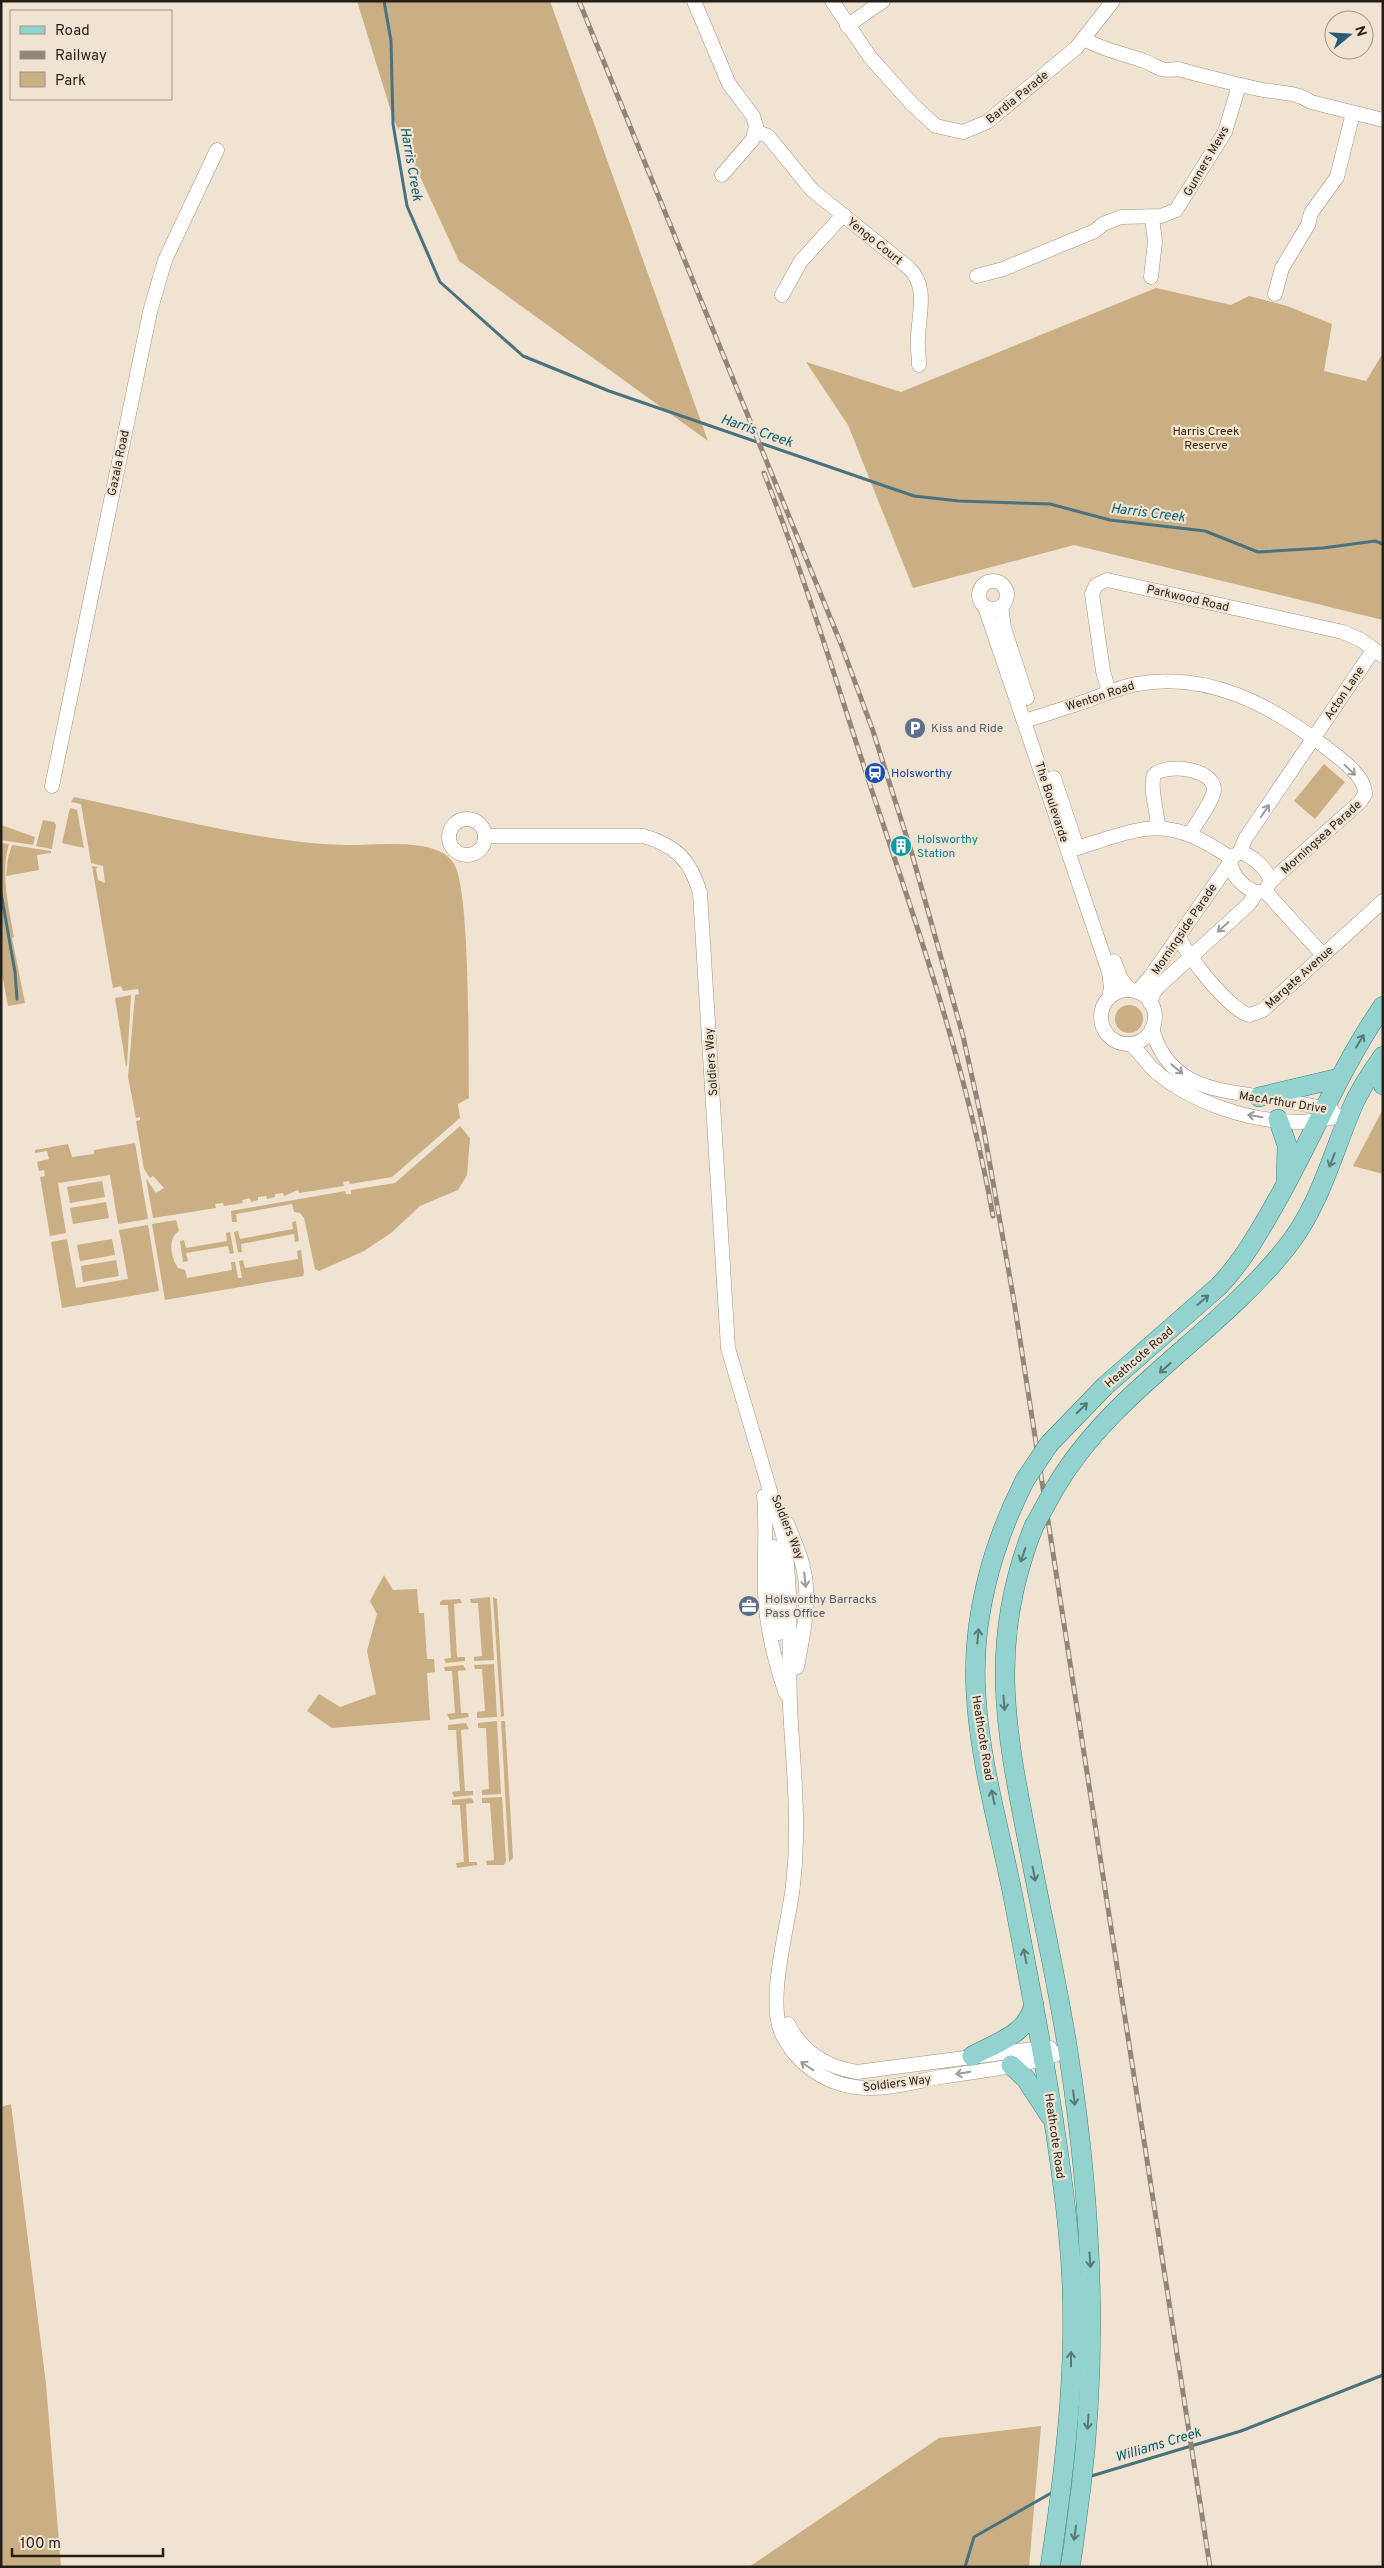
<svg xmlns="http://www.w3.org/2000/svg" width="1384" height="2568" font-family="Overpass,sans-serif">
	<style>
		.green { fill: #caae84 }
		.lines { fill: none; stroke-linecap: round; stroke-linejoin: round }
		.stream { stroke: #49727f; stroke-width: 3 }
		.minor-casing { stroke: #9f9382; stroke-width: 15 }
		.major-casing { stroke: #3c817b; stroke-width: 20 }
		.minor { stroke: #fff; stroke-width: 14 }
		.major { stroke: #92d3d0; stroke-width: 19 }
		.rail-casing { stroke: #8f8679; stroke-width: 5 }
		.rail { stroke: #f0e3d1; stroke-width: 3; stroke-dasharray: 9; stroke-linecap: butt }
		.major-bridge-casing { stroke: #3c817b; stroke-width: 20; stroke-linecap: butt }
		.major-bridge { stroke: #92d3d0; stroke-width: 19 }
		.oneway { stroke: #9c9a98 }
		.oneway2 { stroke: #5b7974 }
		.labels { text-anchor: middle; stroke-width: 4.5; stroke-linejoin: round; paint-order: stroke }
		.street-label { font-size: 12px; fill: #241f19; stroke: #f0e3d1 }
		.park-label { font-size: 12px; fill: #3e2903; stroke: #f0e3d1 }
		.service-label { font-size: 12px; fill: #4e5e75; stroke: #f0e3d1; text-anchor: start }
		.transit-label { font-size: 12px; fill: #164399; stroke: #f0e3d1; text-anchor: start }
		.culture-label { font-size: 12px; fill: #0d838f; stroke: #f0e3d1; text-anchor: start }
		.water-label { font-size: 14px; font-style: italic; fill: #065d73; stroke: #f0e3d1 }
	</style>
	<rect width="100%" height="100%" fill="#f0e3d1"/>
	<g class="green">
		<path d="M 357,1 L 550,1 L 708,441 L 459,261 L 393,118 Z"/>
		<path d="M 1156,288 L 1231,305 L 1249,296 L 1287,306 L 1332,324 L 1324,371 L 1366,381 L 1383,353 L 1383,620 L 1074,545 L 913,588 L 848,425 L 806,362 L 901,392 Z"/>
		<path d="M 1324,764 L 1345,782 L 1315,819 L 1294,801 Z"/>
		<path d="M 74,797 C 161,815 256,842 345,845 C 373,846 435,836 453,862 C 471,887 468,1057 469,1098 L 458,1104 L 460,1118 L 392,1177 L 350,1184 L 349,1181 L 343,1182 L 344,1186 L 299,1193 L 298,1190 L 284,1196 L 283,1193 L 275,1194 L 275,1197 L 267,1199 L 266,1196 L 258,1197 L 258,1200 L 251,1202 L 250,1198 L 242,1200 L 243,1203 L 224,1206 L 223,1203 L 215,1204 L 216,1208 L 153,1218 L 146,1178 L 156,1193 L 164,1188 L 153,1176 L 150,1178 L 144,1169 L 136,1121 L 140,1120 L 140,1117 L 136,1118 L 128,1077 L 135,995 L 139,994 L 138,989 L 123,991 L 121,986 L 113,988 L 92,866 L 98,867 L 96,869 L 98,880 L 105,883 L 103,866 L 91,863 L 81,804 L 71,802 Z"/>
		<path d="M 70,808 L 77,810 L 84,848 L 62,843 Z"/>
		<path d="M 43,820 L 54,822 L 56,825 L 52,849 L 36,846 Z"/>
		<path d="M 1,825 L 35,837 L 33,845 L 1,840 Z"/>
		<path d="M 1,843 L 9,844 C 0,873 9,908 14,937 L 12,938 L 25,1003 L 8,1006 L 1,968 Z"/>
		<path d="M 12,845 L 51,851 L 51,853 L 37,855 L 39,870 L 6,876 L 8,858 Z"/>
		<path d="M 131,995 L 127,1065 L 126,1066 L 115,998 Z"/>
		<circle cx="1129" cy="1019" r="14"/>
		<path d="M 1383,1109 L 1383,1174 L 1353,1166 Z"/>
		<path d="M 460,1126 L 470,1138 L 467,1175 L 458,1190 L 420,1206 L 391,1233 L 364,1251 L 319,1271 L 315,1269 L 304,1218 L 300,1213 L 294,1212 L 292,1204 L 236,1214 L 237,1222 L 232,1222 L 231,1211 L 345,1191 L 346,1194 L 351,1194 L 351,1190 L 395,1183 Z"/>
		<path d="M 135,1143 L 148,1219 L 118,1224 L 110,1175 L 58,1183 L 66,1233 L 50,1236 L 40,1177 L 45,1176 L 44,1170 L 39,1171 L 37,1162 L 49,1159 L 47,1151 L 35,1153 L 35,1150 L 68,1144 L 72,1157 L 94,1154 L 94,1150 Z"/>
		<path d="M 102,1181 L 105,1197 L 70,1203 L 67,1187 Z"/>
		<path d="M 106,1202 L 109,1218 L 73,1224 L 70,1208 Z"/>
		<path d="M 176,1220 L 179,1231 C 167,1238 171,1258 178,1268 L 185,1270 L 187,1278 L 232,1270 L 231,1262 L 235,1262 L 238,1278 L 242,1278 L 239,1261 L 243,1260 L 245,1268 L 298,1259 L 297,1251 L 301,1250 L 304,1273 L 303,1276 L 165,1300 L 152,1224 Z"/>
		<path d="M 296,1221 L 299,1241 L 295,1242 L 294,1234 L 241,1244 L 242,1252 L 238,1252 L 234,1232 L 238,1231 L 240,1239 L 293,1229 L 292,1222 Z"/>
		<path d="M 148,1225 L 159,1291 L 62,1308 L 51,1242 L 67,1239 L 76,1288 L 128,1279 L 119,1230 Z"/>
		<path d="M 230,1232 L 234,1253 L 230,1254 L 228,1246 L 186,1253 L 188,1261 L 183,1262 L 180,1241 L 184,1240 L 186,1248 L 227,1241 L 226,1233 Z"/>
		<path d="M 112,1239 L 115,1255 L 80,1261 L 77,1245 Z"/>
		<path d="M 116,1260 L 119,1276 L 83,1282 L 81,1266 Z"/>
		<path d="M 384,1575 L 393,1590 L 417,1589 L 419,1613 L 424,1613 L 427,1659 L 434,1659 L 435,1672 L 427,1673 L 430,1720 L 332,1728 L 307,1711 L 319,1694 L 340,1707 L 376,1694 L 367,1651 L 377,1614 L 370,1601 Z"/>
		<path d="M 490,1597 L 494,1660 L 474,1661 L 474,1657 L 482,1656 L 478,1603 L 471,1603 L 470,1599 Z"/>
		<path d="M 493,1597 L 497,1599 L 504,1716 L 501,1717 Z"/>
		<path d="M 460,1599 L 462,1603 L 454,1604 L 457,1657 L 465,1657 L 465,1661 L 446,1663 L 444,1659 L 451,1658 L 448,1605 L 440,1605 L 440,1602 L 443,1600 Z"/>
		<path d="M 494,1664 L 497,1717 L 477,1718 L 477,1712 L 485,1711 L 482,1669 L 475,1669 L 474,1665 Z"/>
		<path d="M 463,1665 L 466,1670 L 458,1671 L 461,1713 L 468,1713 L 469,1717 L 450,1720 L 447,1714 L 455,1713 L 452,1671 L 445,1671 L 444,1667 Z"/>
		<path d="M 497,1721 L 501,1794 L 482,1795 L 482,1790 L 489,1789 L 486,1728 L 478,1728 L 478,1723 Z"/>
		<path d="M 501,1721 L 505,1721 L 513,1858 L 509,1862 Z"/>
		<path d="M 466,1723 L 469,1729 L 461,1730 L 465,1791 L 473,1791 L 473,1795 L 454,1797 L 452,1792 L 460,1791 L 456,1730 L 448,1730 L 448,1725 Z"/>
		<path d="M 502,1797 L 506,1861 L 504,1865 L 487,1865 L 486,1861 L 494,1860 L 490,1803 L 482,1803 L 482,1798 Z"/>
		<path d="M 471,1798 L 473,1800 L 474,1803 L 466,1804 L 469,1862 L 477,1862 L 477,1865 L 457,1868 L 456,1863 L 464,1862 L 460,1805 L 452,1805 L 452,1800 Z"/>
		<path d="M 11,2104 L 46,2384 L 61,2567 L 1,2567 L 1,2107 Z"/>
		<path d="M 1041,2426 L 1029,2567 L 749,2567 L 939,2438 Z"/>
	</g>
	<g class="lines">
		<g class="stream">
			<path d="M 384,1 L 391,41 L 393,124 L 407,206 L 440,282 L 523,356 L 609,391 L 914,496 L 959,501 L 1050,504 L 1110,520 L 1205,531 L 1258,552 L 1323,548 L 1375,541 L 1383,544"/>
			<path d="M 1,893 L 15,972 L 17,999"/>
			<path d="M 1088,2477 L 1241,2431 L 1383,2375"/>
			<path d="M 965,2567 L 974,2537 L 1053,2492"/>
		</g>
		<g class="minor-casing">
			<g id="minor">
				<path d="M 694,1 L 729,84 L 753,116 L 756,126 L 753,139 L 722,175"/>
				<path d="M 832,1 L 870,57 L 912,104 L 936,126 L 963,132 L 987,122 L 1076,48 L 1113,1"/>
				<path d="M 847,26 L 883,1"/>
				<path d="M 1084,39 C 1105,51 1122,53 1144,61 C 1159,66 1157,72 1178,69 C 1204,76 1231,83 1258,89 C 1276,93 1295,91 1311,102 L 1383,120"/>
				<path d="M 755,134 L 760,133 L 768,136 L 812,190 L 909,268 C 928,286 919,313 918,337 C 917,346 919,356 919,365"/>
				<path d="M 977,276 L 1003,269 L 1095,231 L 1103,224 L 1121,217 L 1161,216 L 1176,210 L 1225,132 L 1239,85"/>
				<path d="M 1151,277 L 1155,242 L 1152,217"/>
				<path d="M 1275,294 L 1282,268 L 1308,225 L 1311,213 L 1337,177 L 1353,113"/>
				<path d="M 782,295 L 801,261 L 843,215"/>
				<circle cx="993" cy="595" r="14"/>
				<path d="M 1001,606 L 1004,628 L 1027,698"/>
				<path d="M 985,607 L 1109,972 L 1111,988 L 1109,998"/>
				<path d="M 1109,692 L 1103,671 L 1092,594 L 1096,585 L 1107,580 L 1343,632 L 1361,640 L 1383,656"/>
				<path d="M 1025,721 C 1046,714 1066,708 1086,701 C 1103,695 1119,687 1137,684 C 1207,671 1271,705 1324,746 C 1338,757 1366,776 1365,794 L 1360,802 L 1271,881"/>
				<path d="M 1054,778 L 1077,847"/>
				<path d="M 52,786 L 150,312 L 165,260 L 217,150"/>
				<circle cx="467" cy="837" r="18"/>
				<path d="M 1158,828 C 1158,813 1149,788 1154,775 C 1166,763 1213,768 1214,789 C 1214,800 1196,823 1190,834"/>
				<path d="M 485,836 L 643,836 C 676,845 691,861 700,893 L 728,1348 L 783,1535 C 793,1592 788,1648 790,1706 C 792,1749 797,1793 796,1836 C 796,1853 795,1869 793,1885 C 789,1924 766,2000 782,2034 C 796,2063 824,2083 855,2087 C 883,2091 913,2082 940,2077 C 983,2070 1028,2067 1067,2050"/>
				<path d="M 1077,848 C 1148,826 1165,814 1231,858"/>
				<path d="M 1240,852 L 1245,839 L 1374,649"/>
				<path d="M 1240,852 C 1253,856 1266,868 1271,881 L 1265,891 C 1250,897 1227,873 1231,858 Z"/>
				<path d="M 1265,891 L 1323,955"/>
				<path d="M 1179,936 C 1184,953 1233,1014 1250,1015 L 1263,1010 L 1383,901"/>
				<path d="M 1114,961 L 1121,979 L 1130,990"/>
				<circle cx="1128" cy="1017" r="27"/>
				<path d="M 1137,992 L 1150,977 L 1229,864"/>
				<path d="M 1150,1003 L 1154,992 L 1160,985 L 1249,904 L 1257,892"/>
				<path d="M 1152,1028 C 1167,1086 1214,1090 1264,1097 C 1287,1101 1309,1105 1332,1110"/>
				<path d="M 1131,1044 C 1139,1052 1146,1062 1154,1070 C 1191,1103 1251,1122 1300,1122 C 1317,1121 1334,1117 1350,1115"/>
				<path d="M 764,1496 C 767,1528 764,1560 765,1592 C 766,1626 775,1662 786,1694"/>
				<path d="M 787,1523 C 792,1537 800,1552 803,1567 C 811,1600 803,1634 797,1667"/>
				<path d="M 774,1547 L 779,1633"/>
				<path d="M 788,2024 C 802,2052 826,2067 857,2072 L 1041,2048 L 1050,2048"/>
			</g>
		</g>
		<g class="major-casing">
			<g id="major">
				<path d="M 1381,1059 L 1383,1085"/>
				<path d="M 1259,1097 L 1339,1078"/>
				<path d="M 1278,1119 L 1287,1145 L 1286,1181"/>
				<path d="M 1049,1444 L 1105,1386 L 1219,1286 C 1242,1262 1258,1234 1275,1204 C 1312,1139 1340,1068 1383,1006"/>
				<path d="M 1025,1480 C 992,1545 971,1620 976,1694 C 980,1767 1003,1840 1016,1912 C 1036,2017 1057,2123 1068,2230 C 1080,2342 1067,2456 1050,2567"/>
				<path d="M 1055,1488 C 1112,1391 1217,1335 1286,1248 C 1321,1205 1333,1150 1355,1101 C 1363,1085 1373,1070 1383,1056"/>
				<path d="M 1034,1526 C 988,1641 1005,1727 1028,1843 C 1041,1912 1057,1981 1068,2051 C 1091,2196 1099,2342 1081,2488 C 1077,2514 1075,2541 1070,2567"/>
				<path d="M 972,2056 C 997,2042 1027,2035 1034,2004"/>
				<path d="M 1011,2065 L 1026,2079 L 1050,2116"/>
			</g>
		</g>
		<use href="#minor" class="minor"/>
		<use href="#major" class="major"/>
		<g class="rail-casing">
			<g id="rail">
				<path d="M 579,1 L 841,644 L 873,731 L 912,854 L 963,1036 L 984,1131 L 1014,1301 L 1210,2567"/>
				<path d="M 764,473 C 805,577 837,685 872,791 C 919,931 967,1070 993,1216"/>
			</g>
		</g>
		<use href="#rail" class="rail"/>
		<g class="major-bridge-casing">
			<g id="major-bridge">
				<path d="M 1025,1480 L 1049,1444"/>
				<path d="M 1034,1526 L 1055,1488"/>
			</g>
		</g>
		<use href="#major-bridge" class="major-bridge"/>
	</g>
	<defs><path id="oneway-shaft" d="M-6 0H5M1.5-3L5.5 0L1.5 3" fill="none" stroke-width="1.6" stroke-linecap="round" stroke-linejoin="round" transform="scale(1.25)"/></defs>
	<g class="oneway">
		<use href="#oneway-shaft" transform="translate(1350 770) rotate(43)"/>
		<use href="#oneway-shaft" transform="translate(1265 811) rotate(-56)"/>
		<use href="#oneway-shaft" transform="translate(1223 927) rotate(138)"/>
		<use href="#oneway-shaft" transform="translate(1177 1069) rotate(40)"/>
		<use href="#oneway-shaft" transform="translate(1255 1116) rotate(-171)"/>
		<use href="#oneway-shaft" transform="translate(805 1580) rotate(84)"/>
		<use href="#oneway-shaft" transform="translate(807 2066) rotate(-146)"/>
		<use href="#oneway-shaft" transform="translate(963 2073) rotate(170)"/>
	</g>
	<g class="oneway2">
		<use href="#oneway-shaft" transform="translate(1360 1041) rotate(-59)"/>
		<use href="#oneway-shaft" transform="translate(1332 1160) rotate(111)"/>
		<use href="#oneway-shaft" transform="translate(1203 1300) rotate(-41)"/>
		<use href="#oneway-shaft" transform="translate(1165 1368) rotate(138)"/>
		<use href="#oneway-shaft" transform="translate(1082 1408) rotate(-44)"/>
		<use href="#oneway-shaft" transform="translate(1023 1555) rotate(109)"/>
		<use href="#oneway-shaft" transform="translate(978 1636) rotate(-84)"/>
		<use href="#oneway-shaft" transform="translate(1004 1703) rotate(86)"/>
		<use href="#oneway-shaft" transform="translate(993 1797) rotate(-102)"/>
		<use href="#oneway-shaft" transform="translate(1034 1874) rotate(79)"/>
		<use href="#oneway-shaft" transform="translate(1025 1956) rotate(-101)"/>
		<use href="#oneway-shaft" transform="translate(1074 2098) rotate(83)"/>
		<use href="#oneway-shaft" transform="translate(1090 2260) rotate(86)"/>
		<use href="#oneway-shaft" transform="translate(1071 2359) rotate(-90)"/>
		<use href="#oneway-shaft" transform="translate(1088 2422) rotate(94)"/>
		<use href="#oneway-shaft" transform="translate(1075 2533) rotate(98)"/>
	</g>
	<defs>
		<g id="parking-disc" transform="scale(1.125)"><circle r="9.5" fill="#5c6f8a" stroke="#f0e3d1"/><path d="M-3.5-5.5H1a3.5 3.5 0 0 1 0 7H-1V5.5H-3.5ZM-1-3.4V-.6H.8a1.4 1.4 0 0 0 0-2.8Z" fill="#fff"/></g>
		<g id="station-disc" transform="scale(1.125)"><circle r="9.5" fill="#1a4fb4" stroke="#f0e3d1"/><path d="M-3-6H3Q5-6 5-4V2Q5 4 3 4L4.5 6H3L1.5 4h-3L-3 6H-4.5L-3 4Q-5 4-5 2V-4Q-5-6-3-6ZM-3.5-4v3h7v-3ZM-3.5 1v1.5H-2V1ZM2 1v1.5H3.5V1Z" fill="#fff"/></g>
		<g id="building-disc" transform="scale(1.125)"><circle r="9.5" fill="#0f9aa8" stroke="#f0e3d1"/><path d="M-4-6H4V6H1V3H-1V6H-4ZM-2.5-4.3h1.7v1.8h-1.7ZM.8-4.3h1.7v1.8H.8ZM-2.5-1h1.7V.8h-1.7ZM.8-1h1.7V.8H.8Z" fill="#fff"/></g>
		<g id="office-disc" transform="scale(1.125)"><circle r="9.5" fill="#5c6f8a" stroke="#f0e3d1"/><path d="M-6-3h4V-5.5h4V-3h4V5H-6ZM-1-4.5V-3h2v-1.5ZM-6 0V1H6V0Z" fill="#fff"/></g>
	</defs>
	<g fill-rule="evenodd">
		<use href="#parking-disc" x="915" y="728"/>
		<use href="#station-disc" x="875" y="773"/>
		<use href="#building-disc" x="901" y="846"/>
		<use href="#office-disc" x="749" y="1606"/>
	</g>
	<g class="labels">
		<g class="street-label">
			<text transform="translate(1017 97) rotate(-39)" y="4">Bardia Parade</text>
			<text transform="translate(1206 161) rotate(-60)" y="4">Gunners Mews</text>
			<text transform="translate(875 241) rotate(39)" y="4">Yengo Court</text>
			<text transform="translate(118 463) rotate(-78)" y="4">Gazala Road</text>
			<text transform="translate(1188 598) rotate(13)" y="4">Parkwood Road</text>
			<text transform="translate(1344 693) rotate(-56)" y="4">Acton Lane</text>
			<text transform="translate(1100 696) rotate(-18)" y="4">Wenton Road</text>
			<text transform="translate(1052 802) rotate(72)" y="4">The Boulevarde</text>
			<text transform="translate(1321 837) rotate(-42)" y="4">Morningsea Parade</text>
			<text transform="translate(1184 929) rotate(-56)" y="4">Morningside Parade</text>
			<text transform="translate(1299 977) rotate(-42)" y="4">Margate Avenue</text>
			<text transform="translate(711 1062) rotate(-94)" y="4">Soldiers Way</text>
			<text transform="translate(1283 1102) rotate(9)" y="4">MacArthur Drive</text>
			<text transform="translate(1139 1357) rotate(-41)" y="4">Heathcote Road</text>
			<text transform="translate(788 1527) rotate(68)" y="4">Soldiers Way</text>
			<text transform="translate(983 1738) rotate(81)" y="4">Heathcote Road</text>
			<text transform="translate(897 2083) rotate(-7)" y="4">Soldiers Way</text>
			<text transform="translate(1055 2136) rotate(82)" y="4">Heathcote Road</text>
		</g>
		<g class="park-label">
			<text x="1206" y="435">Harris Creek<tspan x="1206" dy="14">Reserve</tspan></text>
		</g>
		<g class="service-label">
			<text x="931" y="732">Kiss and Ride</text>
			<text x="765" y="1603">Holsworthy Barracks<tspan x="765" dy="14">Pass Office</tspan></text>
		</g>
		<g class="transit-label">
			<text x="891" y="777">Holsworthy</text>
		</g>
		<g class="culture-label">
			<text x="917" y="843">Holsworthy<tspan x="917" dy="14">Station</tspan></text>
		</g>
		<g class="water-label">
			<text transform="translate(412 164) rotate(80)" y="5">Harris Creek</text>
			<text transform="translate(757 430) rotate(19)" y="5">Harris Creek</text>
			<text transform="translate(1148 512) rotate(7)" y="5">Harris Creek</text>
			<text transform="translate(1158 2444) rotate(-17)" y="5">Williams Creek</text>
		</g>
	</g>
	<rect width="1384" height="2568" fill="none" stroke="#241f19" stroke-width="5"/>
	<rect x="10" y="10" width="162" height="90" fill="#f0e3d1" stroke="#9e9587"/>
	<rect x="20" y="26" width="25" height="8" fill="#92d3d0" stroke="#9e9587"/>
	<text x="55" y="35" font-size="15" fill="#241f19">Road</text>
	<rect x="20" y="51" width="25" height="8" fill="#8f8679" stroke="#9e9587"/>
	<text x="55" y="60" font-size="15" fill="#241f19">Railway</text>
	<rect x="20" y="72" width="25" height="15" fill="#caae84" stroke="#9e9587"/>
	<text x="55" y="85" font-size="15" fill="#241f19">Park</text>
	<g transform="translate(1349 35) rotate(72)"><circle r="24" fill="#f0e3d1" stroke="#9e9587"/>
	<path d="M0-4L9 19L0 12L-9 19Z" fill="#275c78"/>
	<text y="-8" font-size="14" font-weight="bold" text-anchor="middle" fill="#241f19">N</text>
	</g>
	<path d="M12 2548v8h151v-8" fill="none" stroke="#241f19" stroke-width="2.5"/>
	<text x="20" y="2548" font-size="15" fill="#241f19" stroke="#f0e3d1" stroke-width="4" paint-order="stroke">100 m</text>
</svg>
